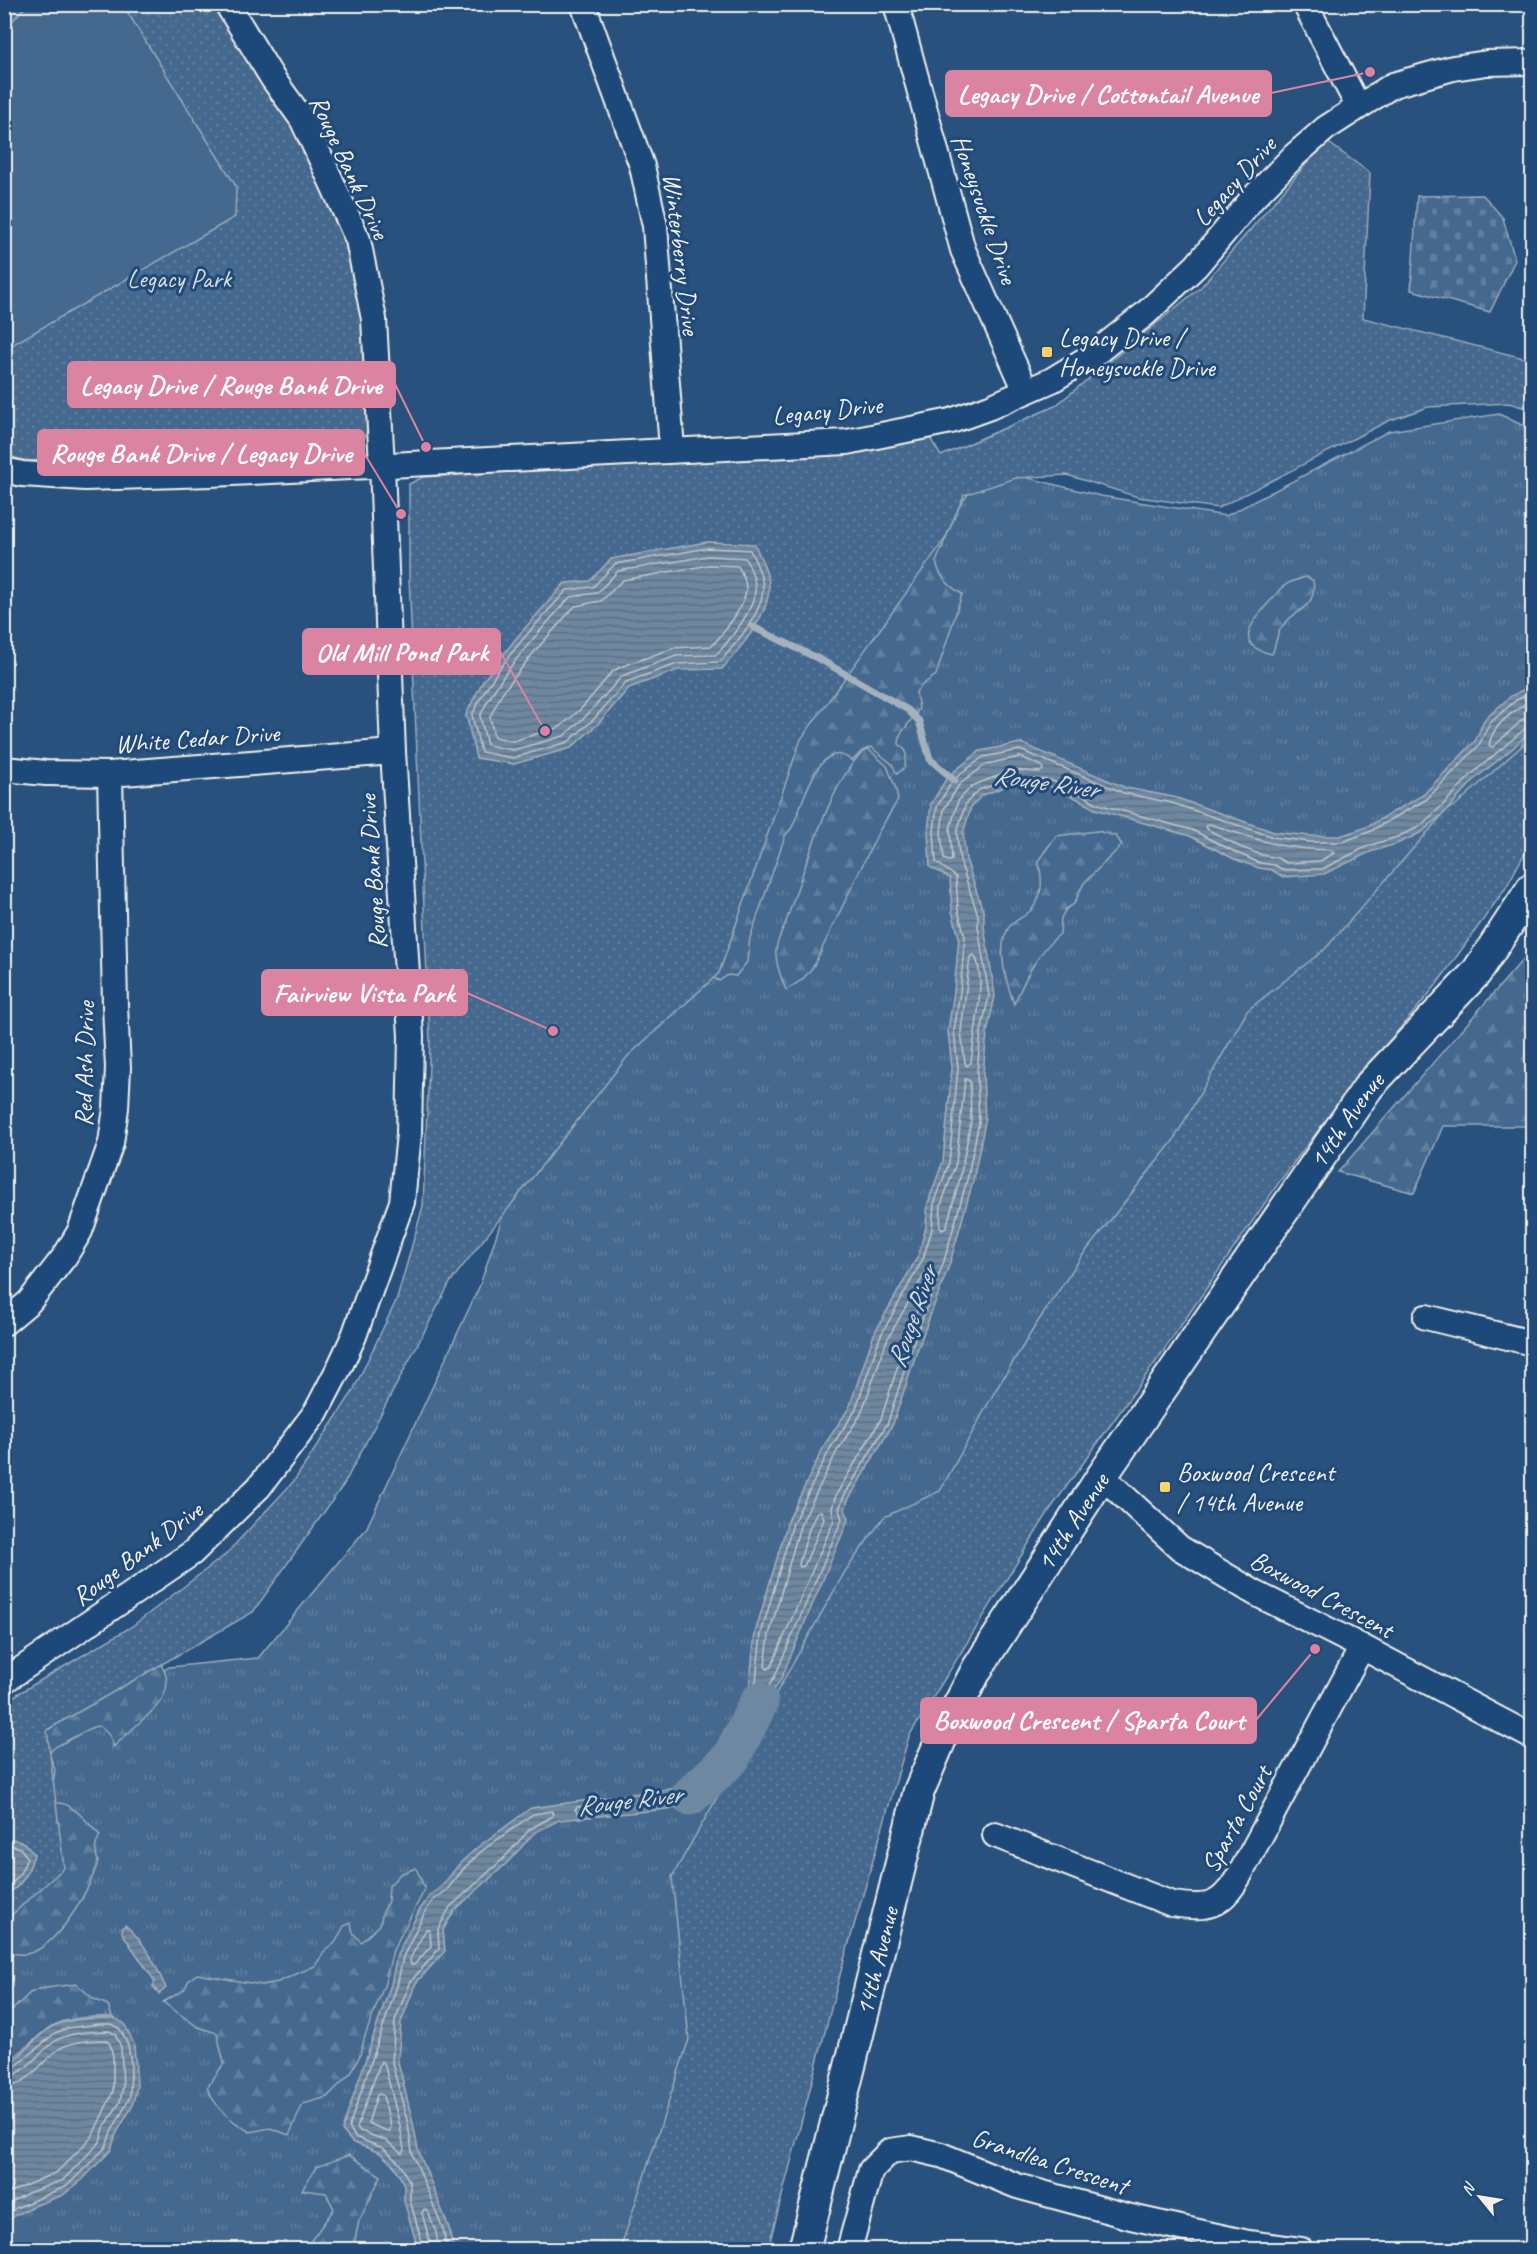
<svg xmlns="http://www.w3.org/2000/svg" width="1537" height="2254" font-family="Caveat,sans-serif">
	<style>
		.grass { fill: url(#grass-tufts); stroke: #9cacbb; stroke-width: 1.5 }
		.forest { fill: url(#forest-firs); stroke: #9cacbb; stroke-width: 1.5 }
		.cemetery { fill: url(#cemetery-stones); stroke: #9cacbb; stroke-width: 1.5 }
		.park { fill: url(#park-dots); stroke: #9cacbb; stroke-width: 1.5 }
		.pitch { fill: #45688e; stroke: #9cacbb; stroke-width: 1.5 }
		.water { fill: url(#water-rules); stroke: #a4b2be; stroke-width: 1.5 }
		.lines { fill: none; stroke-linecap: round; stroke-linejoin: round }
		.shore { stroke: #bec7cc; stroke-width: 1.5 }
		.stream { stroke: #a4b2be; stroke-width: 7 }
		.river { stroke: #6e88a2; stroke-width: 39 }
		.minor-casing { stroke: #f4f1e8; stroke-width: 28 }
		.major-casing { stroke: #f4f1e8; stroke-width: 34 }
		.minor { stroke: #1f4a7a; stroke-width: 24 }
		.major { stroke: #1f4a7a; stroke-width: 30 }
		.poi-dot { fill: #ffd166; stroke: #1f4a7a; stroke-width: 2 }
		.labels { text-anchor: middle; stroke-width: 6; stroke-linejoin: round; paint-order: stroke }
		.street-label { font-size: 26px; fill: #f4f1e8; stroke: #1f4a7a }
		.park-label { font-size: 26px; fill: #dadcda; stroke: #1f4a7a }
		.poi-label { font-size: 26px; fill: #f4f1e8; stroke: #1f4a7a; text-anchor: start }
		.water-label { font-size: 27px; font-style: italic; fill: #d9dcda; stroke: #1f4a7a }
		.leader { fill: none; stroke: #db84a2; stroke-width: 2 }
		.callout-dot { fill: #db84a2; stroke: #1f4a7a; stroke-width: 2 }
		.callout { fill: #db84a2; stroke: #db84a2; stroke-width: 2 }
		.callout-label { font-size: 27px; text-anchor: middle; font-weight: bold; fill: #fff }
	</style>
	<defs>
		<pattern id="grass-tufts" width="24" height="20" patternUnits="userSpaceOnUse" patternTransform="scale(1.5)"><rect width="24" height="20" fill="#45688e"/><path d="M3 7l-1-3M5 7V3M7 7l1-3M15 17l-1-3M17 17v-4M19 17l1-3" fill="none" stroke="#607e9e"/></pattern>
		<pattern id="forest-firs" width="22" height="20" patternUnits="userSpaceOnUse" patternTransform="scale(1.5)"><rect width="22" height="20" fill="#45688e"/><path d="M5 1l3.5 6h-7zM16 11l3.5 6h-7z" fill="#607e9e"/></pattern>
		<pattern id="cemetery-stones" width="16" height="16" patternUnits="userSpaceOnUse" patternTransform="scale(1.5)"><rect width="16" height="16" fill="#45688e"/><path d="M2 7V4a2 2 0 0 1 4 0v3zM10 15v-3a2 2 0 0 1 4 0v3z" fill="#607e9e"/></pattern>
		<pattern id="park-dots" width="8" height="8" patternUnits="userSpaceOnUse" patternTransform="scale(1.5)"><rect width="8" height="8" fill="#45688e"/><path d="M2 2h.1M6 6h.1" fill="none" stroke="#607e9e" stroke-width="1.8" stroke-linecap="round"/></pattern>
		<pattern id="water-rules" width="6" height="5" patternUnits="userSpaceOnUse" patternTransform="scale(1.5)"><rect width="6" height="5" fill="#6e88a2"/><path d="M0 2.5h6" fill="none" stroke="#5f6e7d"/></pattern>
	</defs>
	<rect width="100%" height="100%" fill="#28517e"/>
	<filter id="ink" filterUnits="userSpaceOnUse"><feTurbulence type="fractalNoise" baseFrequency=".0167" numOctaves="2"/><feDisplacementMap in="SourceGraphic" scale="12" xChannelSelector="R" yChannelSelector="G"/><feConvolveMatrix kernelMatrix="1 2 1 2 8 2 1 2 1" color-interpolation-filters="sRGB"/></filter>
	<g filter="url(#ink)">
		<path class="grass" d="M 1499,414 L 1532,430 L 1532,709 L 1513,774 L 946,1554 L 700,2249 L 5,2249 L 4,1920 L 10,1773 L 169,1667 L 258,1658 L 366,1529 L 480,1285 L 576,992 L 760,766 L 988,468 L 1101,496 L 1226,516 L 1389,431 Z"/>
		<g class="forest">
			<path d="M 1059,418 L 1069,443 L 1055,474 L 1017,476 L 964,494 L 936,562 C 940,578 949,586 962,594 L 936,675 L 922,685 L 916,692 L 919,709 L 900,735 L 899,744 L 906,751 L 905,767 L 897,774 L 892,764 L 871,747 L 862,751 L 852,761 C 819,733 803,805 793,825 C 792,829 788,832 785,836 L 750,938 L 747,962 L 736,976 L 728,975 L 719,981 L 710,976 L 660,1024 L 650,1021 L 642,1012 C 625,1020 617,1034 601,1042 C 587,1049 556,1032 548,1019 C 544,1013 544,1004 540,997 C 535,989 525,981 518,973 L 526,930 L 544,890 L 615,792 L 649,759 L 716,725 L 761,687 L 796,621 L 814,549 L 842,511 Z"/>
			<path d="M 1306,577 L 1313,580 C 1318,610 1293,609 1281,628 C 1276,635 1276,646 1272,654 C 1230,646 1254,619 1271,600 C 1276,596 1278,589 1284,586 C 1290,581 1299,579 1306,577 Z"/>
			<path d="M 868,749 L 887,766 L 896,789 L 898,800 L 879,831 L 813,967 L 802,980 L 786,990 C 781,978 775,963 776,950 C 777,939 784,929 787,919 C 800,882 835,766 868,749 Z"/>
			<path d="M 1097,831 L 1116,836 L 1122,845 L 1084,883 L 1074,904 L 1066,909 L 1061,918 L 1060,934 C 1038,951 1025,979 1014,1004 C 1007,984 998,956 1005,935 C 1010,921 1018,921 1028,913 C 1044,900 1043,877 1038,861 L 1056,836 Z"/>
			<path d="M 1532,949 L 1532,1126 L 1443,1126 L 1414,1193 L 1338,1172 Z"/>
			<path d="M 158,1660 C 179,1688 159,1706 138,1724 C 130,1731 122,1740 113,1747 C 113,1737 106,1731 99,1726 L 93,1727 L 55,1747 L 49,1753 L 55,1770 L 52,1790 L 54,1803 C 72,1800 88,1824 100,1835 C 95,1845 94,1850 98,1861 C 91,1889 50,1965 13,1953 L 5,1958 L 5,1918 L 41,1734 Z"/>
			<path d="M 416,1868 L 425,1889 L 393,1950 L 385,1983 L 365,2036 L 360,2055 L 351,2073 L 327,2097 L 303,2104 L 289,2135 L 270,2128 L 250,2132 C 230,2120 217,2110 207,2088 L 224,2063 L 217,2033 L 198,2027 L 163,2002 L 184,1990 L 189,1980 L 197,1974 L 262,1985 L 278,1982 L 315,1966 L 327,1948 L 335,1943 L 344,1926 L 351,1923 L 353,1933 L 361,1942 L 380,1925 L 382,1915 L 388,1901 L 389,1886 L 400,1874 Z"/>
			<path d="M 76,1984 L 94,1999 L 108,2005 L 112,2017 C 89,2016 58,2017 41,2034 C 33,2041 13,2059 5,2063 L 5,2017 L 30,1993 L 39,1989 Z"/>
			<path d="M 349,2155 L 381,2176 L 359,2221 L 353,2249 L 305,2249 L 334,2209 L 326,2193 L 302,2190 L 316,2167 Z"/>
		</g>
		<path class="cemetery" d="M 1483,195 L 1503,218 L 1515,260 L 1490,312 L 1411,290 L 1417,196 Z"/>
		<g class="park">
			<path d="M 4,5 L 217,5 L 295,122 L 351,237 L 362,305 L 369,426 L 362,443 L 27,461 L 5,455 Z"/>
			<path d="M 1326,141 L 1370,173 L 1363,318 L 1532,360 L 1532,410 L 1509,403 L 1428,407 L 1388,421 L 1218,508 L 1138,497 L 1067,475 L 1016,478 L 964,495 L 945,539 L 801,739 L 719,973 L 628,1056 L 451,1281 L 344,1484 L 253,1612 L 47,1730 L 64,1868 L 5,1921 L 4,1702 L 131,1627 L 225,1555 L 294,1481 L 352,1393 L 397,1299 L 423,1206 L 430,1041 L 409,577 L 409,484 L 423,477 L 863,452 L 930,438 L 941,456 L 1055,406 L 1201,287 Z"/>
			<path d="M 1532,737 L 1532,840 L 1505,889 L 1434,988 L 1357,1079 L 1280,1181 L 1162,1353 L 1049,1511 L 909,1736 L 842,1967 L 768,2249 L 620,2250 L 689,2039 L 672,1877 L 846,1570 L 884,1517 L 940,1491 L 994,1393 L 1037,1323 L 1082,1256 L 1173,1141 L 1248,1010 L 1325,949 L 1446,811 L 1458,803 Z"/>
		</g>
		<path class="pitch" d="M 27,5 L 123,5 L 236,186 L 235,217 L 5,349 L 5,29 Z"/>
		<g class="water">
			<path d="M 707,542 L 755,544 C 759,556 768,571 769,584 C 771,614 740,648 722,669 L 678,670 L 629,688 L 598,724 L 571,748 L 514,764 L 476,758 L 466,714 L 483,681 L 517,637 L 565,583 L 590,581 L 611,559 Z"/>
			<path d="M 1532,685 L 1532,729 L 1513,748 L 1476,778 L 1446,811 L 1422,832 L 1399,843 L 1370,852 L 1324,874 L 1283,877 L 1272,870 L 1259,868 L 1234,859 L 1190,836 L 1095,809 L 1080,800 L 1049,786 L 1014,783 L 981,796 L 971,807 L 963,833 L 966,859 L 984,914 L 984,926 L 995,996 L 987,1033 L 983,1073 L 985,1122 L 973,1181 L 950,1263 L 918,1348 L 893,1424 L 848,1500 L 845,1510 L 849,1518 L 781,1679 L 703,1800 L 668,1809 L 559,1820 L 534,1833 L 508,1862 L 454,1911 L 443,1930 L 445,1951 L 416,1983 L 401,2022 L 398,2062 L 413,2123 L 418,2150 L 449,2228 L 453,2249 L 418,2249 L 404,2201 L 404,2185 L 395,2167 L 380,2153 L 352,2142 L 342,2130 L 391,1984 L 397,1955 L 419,1911 L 430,1895 L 442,1886 L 460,1863 L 479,1846 L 531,1808 L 678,1788 L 706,1773 L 728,1739 L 749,1690 L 755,1633 L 788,1521 L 825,1444 L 849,1408 L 874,1334 L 918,1256 L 926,1227 L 928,1203 L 943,1161 L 952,1068 L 948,1031 L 954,991 L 959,937 L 952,911 L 950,878 L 930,867 L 928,831 L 931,804 L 948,776 L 980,751 L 1021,743 L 1126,788 L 1174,797 L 1274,832 L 1310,836 L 1340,836 L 1367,827 L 1423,795 L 1475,741 L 1485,719 L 1511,696 Z"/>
			<path d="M 5,1837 L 24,1843 L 34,1854 C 29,1872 22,1887 5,1895 Z"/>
			<path d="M 125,1925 C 145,1941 156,1966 166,1988 L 159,1994 L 153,1986 L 155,1982 L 152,1977 L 122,1933 L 122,1928 Z"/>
			<path d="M 99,2018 L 113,2018 L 124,2023 L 134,2044 L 137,2086 L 132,2107 L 116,2134 L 111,2150 L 82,2180 L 63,2195 L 34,2206 L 14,2216 L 11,2220 L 8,2249 L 5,2249 L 5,2064 C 16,2063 37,2036 48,2029 C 63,2020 82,2019 99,2018 Z"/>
		</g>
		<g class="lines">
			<g class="shore">
				<path d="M 708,548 L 750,550 C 755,560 762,575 763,586 C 764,612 736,643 720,662 L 677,664 L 626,682 L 594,719 L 568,742 L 513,758 L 481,752 L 472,715 C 494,667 532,629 567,590 L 593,587 L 615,564 Z"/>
				<path d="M 708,556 L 745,558 C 749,565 754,576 755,585 C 758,606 730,640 716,655 L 676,656 L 622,676 L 588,714 L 564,736 L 513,750 L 487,745 L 480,716 C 501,671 538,634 570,597 L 597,593 L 618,571 Z"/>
				<path d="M 709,565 L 738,566 C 742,573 746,582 746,589 C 746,605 723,634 712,646 L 674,648 L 620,667 L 612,672 L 582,708 L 560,727 L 513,741 L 494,737 L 490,717 L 502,693 L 535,651 L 575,606 L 601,601 L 623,580 Z"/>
				<path d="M 1532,692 L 1515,701 L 1490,723 L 1479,745 L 1427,799 L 1369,832 L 1342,842 L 1310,842 L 1273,837 L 1172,803 L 1124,793 L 1020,750 L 983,757 L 953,780 L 937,807 L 934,831 L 936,862 L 956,877 L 958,910 L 965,937 L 960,992 L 954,1031 L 958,1068 L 949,1163 L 934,1204 L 932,1229 L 923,1259 L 880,1337 L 855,1411 L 831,1447 L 793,1523 L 761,1634 L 755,1691 L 748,1707 L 749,1710 L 754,1710 L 775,1676 L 842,1519 L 839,1510 L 843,1498 L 888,1422 L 912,1346 L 944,1261 L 967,1180 L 979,1122 L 977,1072 L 981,1032 L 989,996 L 978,927 L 978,915 L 960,861 L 958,847 L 957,832 L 966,803 L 979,790 L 1012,778 L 1050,780 L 1083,795 L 1098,804 L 1192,830 L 1237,853 L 1260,863 L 1274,865 L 1284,870 L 1322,869 L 1368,846 L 1397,837 L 1419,827 L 1442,806 L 1472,774 L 1527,727 L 1532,725"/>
				<path d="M 1532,700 C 1515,710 1491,725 1489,746 L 1493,747 L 1522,720 L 1532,718"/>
				<path d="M 1020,757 L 1042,766 L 1043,770 L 1040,772 L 1012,770 L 972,786 L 958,801 L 950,829 L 952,860 L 949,861 L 944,859 L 941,832 L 944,809 L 959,785 L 986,764 Z"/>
				<path d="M 1210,824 C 1254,839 1284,850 1331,850 L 1334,853 L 1320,861 L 1287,863 L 1277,858 L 1262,855 L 1240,847 L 1207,829 L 1206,826 Z"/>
				<path d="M 974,955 C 988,975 973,1038 971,1063 L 967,1066 L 965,1063 L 961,1031 L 970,957 Z"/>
				<path d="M 965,1079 L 970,1081 L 971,1121 L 960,1178 L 946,1228 L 942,1230 L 940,1227 L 941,1205 L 956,1163 Z"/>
				<path d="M 929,1266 L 932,1270 L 905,1343 L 881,1419 L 836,1495 L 832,1508 L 834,1520 L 771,1667 L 767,1669 L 765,1666 L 769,1635 L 800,1526 L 837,1451 L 861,1414 L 887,1340 Z"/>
				<path d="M 821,1511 L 824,1519 L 804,1566 L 800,1567 L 799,1564 L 809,1529 L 817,1512 Z"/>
				<path d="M 701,1782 L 705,1786 L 699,1795 L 684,1799 L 681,1798 L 682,1793 Z"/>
				<path d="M 673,1795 L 676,1798 L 674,1801 L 653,1805 L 650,1803 L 652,1799 Z"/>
				<path d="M 617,1803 L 620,1806 L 617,1809 L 578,1813 L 575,1810 L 577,1807 Z"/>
				<path d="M 4,1843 L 20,1848 L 27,1857 C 23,1870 17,1882 4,1889"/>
				<path d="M 426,1929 L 430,1931 L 431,1946 L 414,1965 L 411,1965 L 410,1959 Z"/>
				<path d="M 381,2061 L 384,2063 L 400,2126 L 404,2150 L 402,2154 L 387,2141 L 360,2131 L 357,2127 Z"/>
				<path d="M 4,2070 L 15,2067 L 55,2033 L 68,2028 L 99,2024 L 111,2024 L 120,2029 L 128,2045 L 131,2064 L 130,2096 L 126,2105 L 111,2132 L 106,2147 L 67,2186 L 16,2208 L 10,2212 L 4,2220"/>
				<path d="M 4,2077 C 22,2078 39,2052 54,2042 C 68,2032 92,2031 109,2031 L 115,2034 L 121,2047 L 123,2086 L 120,2102 L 104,2128 L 100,2142 L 63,2180 L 28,2193 L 4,2206"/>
				<path d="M 4,2087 C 28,2087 41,2061 59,2049 C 71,2041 92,2040 106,2040 L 110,2044 L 113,2056 L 113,2092 L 92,2137 L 57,2172 L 4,2195"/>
				<path d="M 380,2094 L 383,2096 L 391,2127 L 389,2132 L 368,2123 L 377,2095 Z"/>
				<path d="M 424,2250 L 410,2200 L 410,2183 L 400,2164 L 383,2148 L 355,2137 L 349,2127 L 397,1986 L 403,1957 L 424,1914 L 434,1899 L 446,1891 L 465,1867 L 483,1850 L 533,1814 L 552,1811 L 553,1816 L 530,1829 L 504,1858 L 450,1907 L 438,1929 L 439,1949 L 411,1981 L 395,2020 L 392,2063 L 408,2124 L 412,2152 L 443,2229 L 447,2250"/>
				<path d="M 432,2250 L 422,2213 L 424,2209 L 428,2211 L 436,2232 L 439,2250"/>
			</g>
			<path class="stream" d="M 753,627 L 821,660 L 908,710 L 919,721 L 930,759 L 955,781"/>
			<path class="river" d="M 690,1796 L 731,1758 L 759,1702"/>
			<g class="minor-casing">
				<g id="minor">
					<path d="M 583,4 L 642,166 L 655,226 L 672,449"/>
					<path d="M 896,4 L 963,250 L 1026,391"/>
					<path d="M 1305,4 L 1358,106"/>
					<path d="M 4,470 L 22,474 L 85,478 L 211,474 L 847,442 L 951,421 L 990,407 L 1052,380 L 1093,355 L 1145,314 L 1196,266 L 1253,198 L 1295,155 L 1326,128 L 1393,85 L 1453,68 L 1487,63 L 1532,62"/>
					<path d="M 4,769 L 46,773 L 110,774 L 393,752"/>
					<path d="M 1426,1317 L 1532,1343"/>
					<path d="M 4,1323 L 29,1302 L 65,1256 L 80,1231 L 111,1143 L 116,1108 L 118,1068 L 115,1005 L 110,774"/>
					<path d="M 1102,1476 L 1180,1548 L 1255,1593 L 1362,1647 L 1532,1737"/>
					<path d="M 4,1681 L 192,1553 L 259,1487 L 316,1412 L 340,1366 L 354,1336 L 402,1202 L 409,1134 L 411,1036 L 393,752 L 382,465 L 374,319 L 358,240 L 322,161 L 302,119 L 273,79 L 227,4"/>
					<path d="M 995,1835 L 1172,1904 C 1208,1909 1220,1908 1239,1876 L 1362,1647"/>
					<path d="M 849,2250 L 871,2170 L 890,2151 L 911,2148 L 941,2155 L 1017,2186 L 1131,2217 L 1248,2243 L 1301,2250"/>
				</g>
			</g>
			<g class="major-casing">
				<g id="major">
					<path id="s1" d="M 804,2250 L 919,1791 L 941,1739 L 977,1669 L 1102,1476 L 1369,1086 L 1476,973 L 1532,888"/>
				</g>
			</g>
			<use href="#minor" class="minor"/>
			<use href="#major" class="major"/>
		</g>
	</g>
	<g class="poi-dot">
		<rect x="1041" y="346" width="12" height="12" rx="3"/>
		<rect x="1159" y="1481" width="12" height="12" rx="3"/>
	</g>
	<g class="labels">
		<g class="street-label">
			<text transform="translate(350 167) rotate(65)" y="9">Rouge Bank Drive</text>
			<text transform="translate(1234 181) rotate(-48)" y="9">Legacy Drive</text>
			<text transform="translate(985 209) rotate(71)" y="9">Honeysuckle Drive</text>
			<text transform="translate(682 254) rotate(83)" y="9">Winterberry Drive</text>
			<text transform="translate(827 410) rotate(-6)" y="9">Legacy Drive</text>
			<text transform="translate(197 738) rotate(-4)" y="9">White Cedar Drive</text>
			<text transform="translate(372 872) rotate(-94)" y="9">Rouge Bank Drive</text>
			<text transform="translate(84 1064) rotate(-89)" y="9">Red Ash Drive</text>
			<text dy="9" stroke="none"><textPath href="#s1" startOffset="1270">14th Avenue</textPath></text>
			<text dy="9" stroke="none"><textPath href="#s1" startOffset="784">14th Avenue</textPath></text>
			<text transform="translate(137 1553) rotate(-37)" y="9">Rouge Bank Drive</text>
			<text transform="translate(1322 1594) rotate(28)" y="9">Boxwood Crescent</text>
			<text transform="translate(1236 1819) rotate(-61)" y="9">Sparta Court</text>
			<text dy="9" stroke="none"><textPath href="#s1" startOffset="298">14th Avenue</textPath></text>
			<text transform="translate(1050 2161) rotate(18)" y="9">Grandlea Crescent</text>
		</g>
		<g class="park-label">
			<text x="179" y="287">Legacy Park</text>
		</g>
		<g class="poi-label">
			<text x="1059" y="346">Legacy Drive /<tspan x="1059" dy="30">Honeysuckle Drive</tspan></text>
			<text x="1177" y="1481">Boxwood Crescent<tspan x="1177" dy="30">/ 14th Avenue</tspan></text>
		</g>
		<g class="water-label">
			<text transform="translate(1046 782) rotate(8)" y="9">Rouge River</text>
			<text transform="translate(912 1317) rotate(-71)" y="9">Rouge River</text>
			<text transform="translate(629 1800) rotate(-7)" y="9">Rouge River</text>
		</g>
	</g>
	<path class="leader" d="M1370 72L1271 93M426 447L395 384M401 514L364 453M545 731L500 651M553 1031L467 993M1315 1649L1256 1720"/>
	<g class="callout-dot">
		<circle cx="1370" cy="72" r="6"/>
		<circle cx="426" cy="447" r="6"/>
		<circle cx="401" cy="514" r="6"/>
		<circle cx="545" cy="731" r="6"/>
		<circle cx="553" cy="1031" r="6"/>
		<circle cx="1315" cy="1649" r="6"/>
	</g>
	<g class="callout">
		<rect x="946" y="71" width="325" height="45" rx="6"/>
		<rect x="68" y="362" width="327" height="45" rx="6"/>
		<rect x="38" y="430" width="326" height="45" rx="6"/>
		<rect x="303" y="629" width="197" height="45" rx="6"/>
		<rect x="262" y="970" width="205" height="45" rx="6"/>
		<rect x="921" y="1698" width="335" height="45" rx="6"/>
	</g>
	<g class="callout-label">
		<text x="1108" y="103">Legacy Drive / Cottontail Avenue</text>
		<text x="231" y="394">Legacy Drive / Rouge Bank Drive</text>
		<text x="201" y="462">Rouge Bank Drive / Legacy Drive</text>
		<text x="402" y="661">Old Mill Pond Park</text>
		<text x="364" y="1002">Fairview Vista Park</text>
		<text x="1089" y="1729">Boxwood Crescent / Sparta Court</text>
	</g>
	<rect width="1537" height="2254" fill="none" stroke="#1f4a7a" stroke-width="24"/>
	<rect x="12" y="12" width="1513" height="2230" fill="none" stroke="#f4f1e8" stroke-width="2" filter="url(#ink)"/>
	<g transform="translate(1480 2197) rotate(300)" stroke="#1f4a7a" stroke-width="4.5" paint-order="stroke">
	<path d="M0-4.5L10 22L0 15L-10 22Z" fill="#f4f1e8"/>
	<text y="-9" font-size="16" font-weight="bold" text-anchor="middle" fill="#f4f1e8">N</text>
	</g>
</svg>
